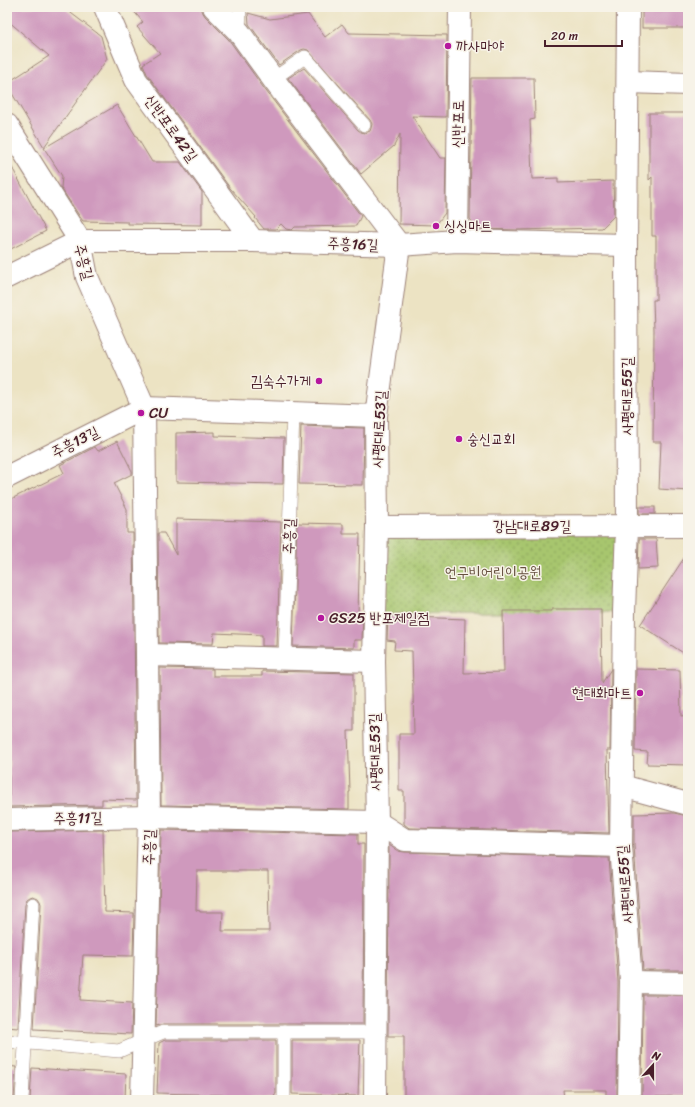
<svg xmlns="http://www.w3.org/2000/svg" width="695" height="1107" font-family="Sriracha,'Poor Story',sans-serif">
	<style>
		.park { fill: url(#park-dots); stroke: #78724c }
		.building { fill: #cf99bd; fill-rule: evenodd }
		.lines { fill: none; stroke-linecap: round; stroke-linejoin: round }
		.lane-casing { stroke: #9b8177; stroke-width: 14 }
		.street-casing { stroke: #9b8177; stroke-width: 24 }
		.lane { stroke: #fff; stroke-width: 13 }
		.street { stroke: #fff; stroke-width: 22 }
		.poi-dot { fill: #b5179e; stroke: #f7f3e8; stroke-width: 1.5 }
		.labels { text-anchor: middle; stroke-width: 3; stroke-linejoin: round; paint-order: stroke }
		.poi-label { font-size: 15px; fill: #4a1f2b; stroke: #f7f3e8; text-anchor: start }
		.street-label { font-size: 15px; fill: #4a1f2b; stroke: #f7f3e8 }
		.park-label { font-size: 15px; fill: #66513f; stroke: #f7f3e8 }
	</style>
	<defs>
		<pattern id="park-dots" width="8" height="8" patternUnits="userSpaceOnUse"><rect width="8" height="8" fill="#a7c66e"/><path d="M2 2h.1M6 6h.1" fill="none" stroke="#8aa05b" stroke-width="1.8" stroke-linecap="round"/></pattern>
	</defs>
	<rect width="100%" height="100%" fill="#f7f3e8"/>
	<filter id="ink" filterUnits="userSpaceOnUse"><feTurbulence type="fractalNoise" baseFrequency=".025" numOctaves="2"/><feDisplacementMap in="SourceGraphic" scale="8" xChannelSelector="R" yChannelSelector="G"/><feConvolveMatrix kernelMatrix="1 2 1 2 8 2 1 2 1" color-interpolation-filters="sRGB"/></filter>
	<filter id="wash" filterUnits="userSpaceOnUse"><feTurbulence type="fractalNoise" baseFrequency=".012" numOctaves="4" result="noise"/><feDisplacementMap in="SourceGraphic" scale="16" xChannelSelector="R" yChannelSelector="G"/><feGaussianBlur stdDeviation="0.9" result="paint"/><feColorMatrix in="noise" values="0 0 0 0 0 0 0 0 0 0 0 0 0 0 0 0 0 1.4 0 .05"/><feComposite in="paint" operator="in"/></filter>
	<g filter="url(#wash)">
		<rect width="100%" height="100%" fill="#ece3c3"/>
		<path class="park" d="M 626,533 L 624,612 L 375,614 L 375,534 Z"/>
		<g id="blocks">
			<g class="building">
				<path d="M 7,7 L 63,7 L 101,36 L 107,59 L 44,147 L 7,85 L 7,83 L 49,56 L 7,20 Z"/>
				<path d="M 130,7 L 202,7 L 202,11 L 205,16 L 229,40 L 263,87 L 361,216 L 356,226 L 295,227 L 292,230 L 286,229 L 281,224 L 276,229 L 264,229 L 255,218 L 256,217 L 230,188 L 147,74 L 143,64 L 160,53 L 137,27 L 143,22 Z"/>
				<rect x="642" y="7" width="46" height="21"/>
				<path d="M 248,13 L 270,19 L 308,14 L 325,37 L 342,24 L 349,33 L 447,35 L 446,117 L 412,116 L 440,158 L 446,158 L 445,213 L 436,225 L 399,224 L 400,134 L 394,146 L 361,174 L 288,78 L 304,68 L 358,130 L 361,132 L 365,133 L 370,131 L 371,128 L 372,124 L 370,120 L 308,50 L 304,49 L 301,50 L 279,65 L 249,24 Z"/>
				<path d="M 472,78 L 534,78 L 535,119 L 530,120 L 532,179 L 558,178 L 558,183 L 613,181 L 614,216 L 602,228 L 516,230 L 478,229 L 470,219 Z"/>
				<path d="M 117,105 L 152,162 L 180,162 L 202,192 L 202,225 L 128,224 L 128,222 L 83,221 L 80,217 L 61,188 L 62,176 L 44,148 Z"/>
				<path d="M 649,113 L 688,113 L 688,491 L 659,489 L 661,442 L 653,442 L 654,330 L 653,300 L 656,300 L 656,236 L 652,236 L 652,177 L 649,180 Z"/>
				<path d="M 7,158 L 46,231 L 7,251 Z"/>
				<path d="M 301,426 L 364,428 L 363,485 L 299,484 Z"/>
				<path d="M 215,432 L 215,436 L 284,438 L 283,484 L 176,482 L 176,433 Z"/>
				<path d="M 117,441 L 132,471 L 132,474 L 114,483 L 127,509 L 127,533 L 133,533 L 136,800 L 102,799 L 102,805 L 9,807 L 9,701 L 7,702 L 7,501 L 64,473 L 60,465 L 95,447 L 98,451 Z"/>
				<rect x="639" y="507" width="16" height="7"/>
				<path d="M 176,519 L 281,522 L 277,646 L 262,646 L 262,635 L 214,633 L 213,644 L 159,643 L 158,533 L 164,533 L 176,555 Z"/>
				<path d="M 297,523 L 343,524 L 343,534 L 360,534 L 358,615 L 363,615 L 362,640 L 354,640 L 354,648 L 293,646 Z"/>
				<path d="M 639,539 L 656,539 L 658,568 L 638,569 Z"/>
				<path d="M 688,552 L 688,656 L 640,625 Z"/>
				<path d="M 552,609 L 601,609 L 602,683 L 611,669 L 610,750 L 607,750 L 609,833 L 409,828 L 404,824 L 404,791 L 399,791 L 399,734 L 414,734 L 412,651 L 394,650 L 395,641 L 387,640 L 388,616 L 465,619 L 464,673 L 504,672 L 503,611 L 552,611 Z"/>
				<path d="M 160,668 L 213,669 L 213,676 L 262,676 L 262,671 L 354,673 L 354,731 L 348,731 L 350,792 L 349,792 L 349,809 L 161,805 Z"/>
				<path d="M 636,669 L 680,670 L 681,716 L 688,715 L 688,765 L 647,764 L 648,752 L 635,751 Z"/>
				<path d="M 674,813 L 688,816 L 688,970 L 643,970 L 634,846 L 634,814 Z"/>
				<path d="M 103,830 L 105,912 L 134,913 L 133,956 L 83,955 L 80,1000 L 132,1003 L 131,1034 L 34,1029 L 41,904 L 40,901 L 38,898 L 33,896 L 30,897 L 27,899 L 25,904 L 18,1028 L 7,1027 L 7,834 L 9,834 L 9,832 Z"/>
				<path d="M 161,830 L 358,834 L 358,844 L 364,844 L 363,1024 L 163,1024 L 156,1026 ZM 197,871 L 268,871 L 269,931 L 222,931 L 223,912 L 200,912 L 200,911 L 196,910 Z"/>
				<path d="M 389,845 L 398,851 L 405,852 L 609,858 L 618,982 L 617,1098 L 606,1098 L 606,1090 L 563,1090 L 564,1098 L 552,1098 L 552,1100 L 404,1100 L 404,1036 L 388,1036 Z"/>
				<path d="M 643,995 L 688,995 L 688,1096 L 642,1097 Z"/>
				<path d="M 165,1040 L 276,1040 L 276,1094 L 275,1094 L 274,1099 L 224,1097 L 224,1095 L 157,1093 L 159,1043 Z"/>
				<path d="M 292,1040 L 360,1040 L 358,1096 L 292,1094 Z"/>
				<path d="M 7,1066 L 16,1067 L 14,1100 L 7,1100 Z"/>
				<path d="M 32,1068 L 126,1074 L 125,1100 L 30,1100 Z"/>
			</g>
		</g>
	</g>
	<g filter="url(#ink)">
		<use href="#blocks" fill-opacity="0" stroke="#9b8177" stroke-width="1"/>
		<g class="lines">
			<g class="lane-casing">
				<g id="lane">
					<path d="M 239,32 L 240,7"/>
					<path d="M 273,79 L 305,57 L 364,125"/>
					<path d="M 285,658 L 293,413"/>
					<path d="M 284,1032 L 284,1100"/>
					<path d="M 7,1041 L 119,1051 L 163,1032 L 375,1032"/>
					<path d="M 22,1100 L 33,904"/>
				</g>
			</g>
			<g class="street-casing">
				<g id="street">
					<path d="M 105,7 L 136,80 L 253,241"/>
					<path d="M 214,7 L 239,32 L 273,79 L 399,245 L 376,416 L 377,527 L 374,661 L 377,822 L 375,1100"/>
					<path d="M 628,7 L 626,245 L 627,526 L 624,612 L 621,846 L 631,982 L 629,1100"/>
					<path d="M 628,82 L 688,84"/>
					<path d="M 7,125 L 80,241 L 87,277 L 144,408 L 149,817 L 142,1100"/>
					<path d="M 457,241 L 460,7"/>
					<path d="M 7,277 L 80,241 L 253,241 L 399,245 L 457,241 L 626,245"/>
					<path d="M 7,477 L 144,408 L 376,416"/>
					<path d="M 377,527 L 688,526"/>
					<path d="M 147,655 L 374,661"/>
					<path d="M 622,786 L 688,804"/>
					<path d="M 7,820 L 149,817 L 377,822 L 405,840 L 621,846"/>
					<path d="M 631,982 L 688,983"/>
				</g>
			</g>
			<use href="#lane" class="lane"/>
			<use href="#street" class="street"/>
		</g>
	</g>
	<g class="poi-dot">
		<circle cx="448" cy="46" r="4"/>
		<circle cx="436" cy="226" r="4"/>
		<circle cx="319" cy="381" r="4"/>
		<circle cx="141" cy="413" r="4"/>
		<circle cx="459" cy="439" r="4"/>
		<circle cx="321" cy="618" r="4"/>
		<circle cx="640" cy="693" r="4"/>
	</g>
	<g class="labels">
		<g class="poi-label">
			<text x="456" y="51">까사마야</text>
			<text x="444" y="231">싱싱마트</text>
			<text x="311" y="386" text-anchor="end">김숙수가게</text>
			<text x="149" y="418">CU</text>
			<text x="467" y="444">숭신교회</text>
			<text x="329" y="623">GS25 반포제일점</text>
			<text x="632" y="698" text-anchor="end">현대화마트</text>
		</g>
		<g class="street-label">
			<text transform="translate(458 124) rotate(-89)" y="5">신반포로</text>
			<text transform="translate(171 128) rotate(54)" y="5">신반포로42길</text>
			<text transform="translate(353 244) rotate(2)" y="5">주흥16길</text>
			<text transform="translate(84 262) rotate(75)" y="5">주흥길</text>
			<text transform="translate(627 396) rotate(-90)" y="5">사평대로55길</text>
			<text transform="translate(379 429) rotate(-87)" y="5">사평대로53길</text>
			<text transform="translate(75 442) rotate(-27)" y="5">주흥13길</text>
			<text x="532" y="531">강남대로89길</text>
			<text transform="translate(289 536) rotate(-88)" y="5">주흥길</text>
			<text transform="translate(375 752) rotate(-91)" y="5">사평대로53길</text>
			<text transform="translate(78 818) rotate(-1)" y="5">주흥11길</text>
			<text transform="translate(149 847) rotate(-88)" y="5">주흥길</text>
			<text transform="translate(625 884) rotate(-94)" y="5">사평대로55길</text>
		</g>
		<g class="park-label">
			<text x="493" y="577">언구비어린이공원</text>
		</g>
	</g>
	<rect width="695" height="1107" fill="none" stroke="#f7f3e8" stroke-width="24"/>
	<g transform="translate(653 1065) rotate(21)" stroke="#f7f3e8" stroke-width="3" paint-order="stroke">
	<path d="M0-3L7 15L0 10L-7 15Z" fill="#4a1f2b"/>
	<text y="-6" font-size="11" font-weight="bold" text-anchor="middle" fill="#4a1f2b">N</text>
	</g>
	<path d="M545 40v6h77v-6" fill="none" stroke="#4a1f2b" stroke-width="2"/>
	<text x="551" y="40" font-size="12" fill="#4a1f2b" stroke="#f7f3e8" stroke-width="3" paint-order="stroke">20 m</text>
</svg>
